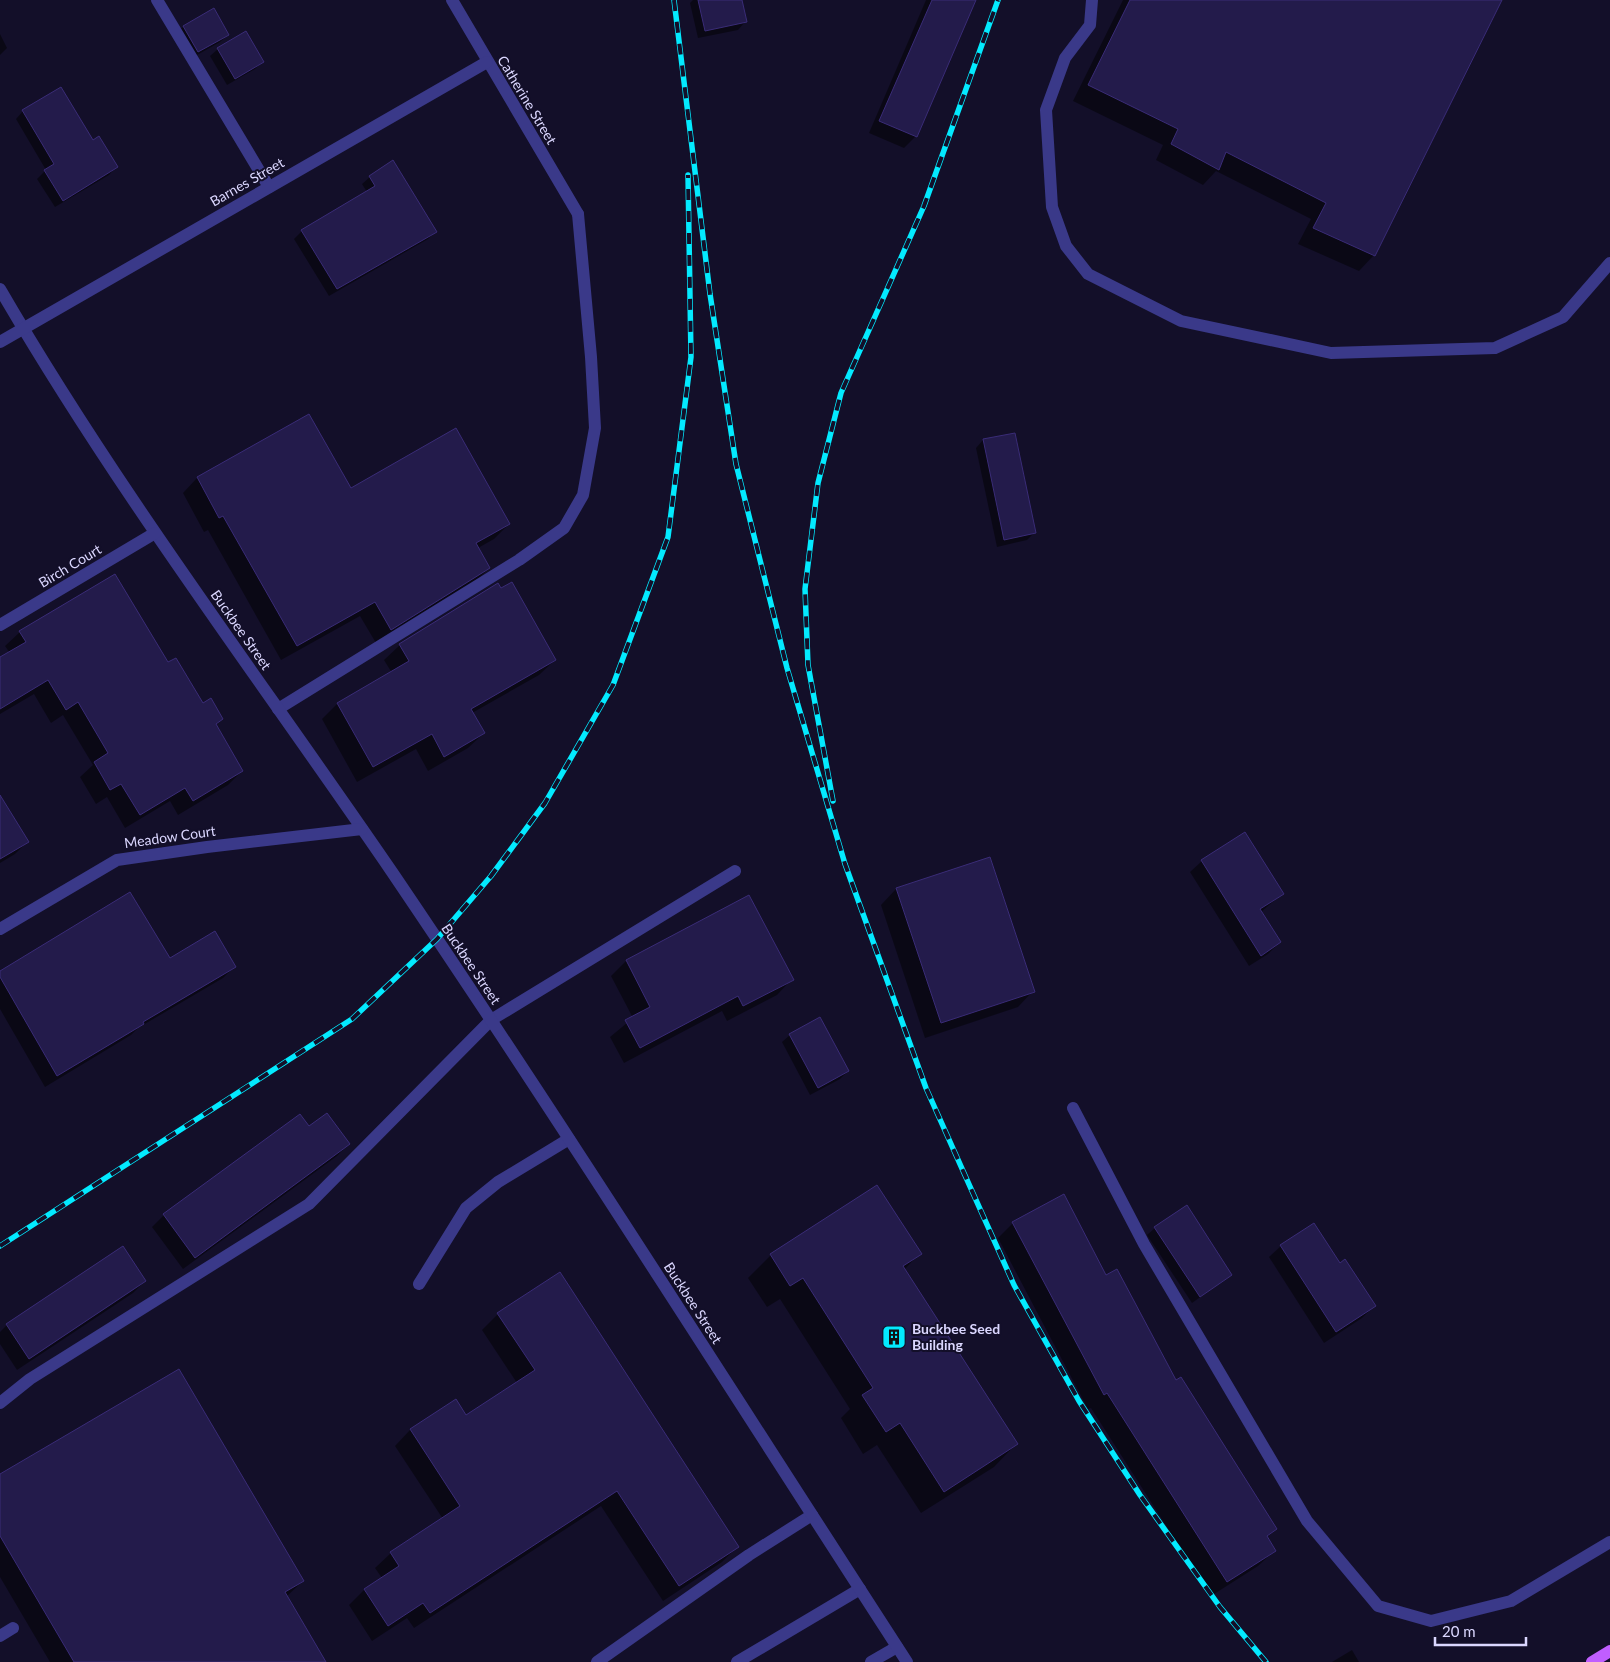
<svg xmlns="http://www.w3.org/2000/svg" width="1610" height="1662" font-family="Lato,sans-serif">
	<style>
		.shadow { fill: #0007 }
		.building { fill: #231b4b; stroke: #3a2c77 }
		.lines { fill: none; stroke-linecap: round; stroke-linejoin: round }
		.service { stroke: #3a3989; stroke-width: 12 }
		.minor { stroke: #3a3989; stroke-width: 12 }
		.primary { stroke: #c05eff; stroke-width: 12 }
		.rail-casing { stroke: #03eaff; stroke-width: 5.5 }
		.rail { stroke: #130f29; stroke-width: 4; stroke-dasharray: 11; stroke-linecap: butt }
		.labels { text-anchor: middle; stroke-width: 4; stroke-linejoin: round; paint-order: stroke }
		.street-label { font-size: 14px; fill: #dbd7ff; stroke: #130f29 }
		.poi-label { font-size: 14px; font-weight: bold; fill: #dbd7ff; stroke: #130f29; text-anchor: start }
	</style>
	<rect width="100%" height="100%" fill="#130f29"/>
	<g class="shadow">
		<path d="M 693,0 L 740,0 L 745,22 L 738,30 L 698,38 L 690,3 Z"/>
		<path d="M 926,0 L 975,0 L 916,136 L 904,148 L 869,133 Z"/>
		<path d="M 1123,0 L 1501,0 L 1374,255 L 1359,271 L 1298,244 L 1311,219 L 1216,171 L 1203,185 L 1156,160 L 1163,145 L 1073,101 Z"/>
		<path d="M 183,27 L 228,35 L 220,42 L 190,59 L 176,34 Z"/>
		<path d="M 0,34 L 7,48 L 0,55 Z"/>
		<path d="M 218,49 L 262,62 L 255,69 L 227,85 L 210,56 Z"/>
		<path d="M 23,111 L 93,142 L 116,167 L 109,175 L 55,207 L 37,179 L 46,170 L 16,119 Z"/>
		<path d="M 370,177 L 435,232 L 428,239 L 329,296 L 294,239 L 302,231 L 367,192 L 362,184 Z"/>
		<path d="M 308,416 L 350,490 L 509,524 L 494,539 L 478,548 L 489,568 L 474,583 L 376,643 L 360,616 L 281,660 L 208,530 L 204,532 L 183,493 L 197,478 Z"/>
		<path d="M 983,440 L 1035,532 L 1027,540 L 997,547 L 976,448 Z"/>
		<path d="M 501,590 L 555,660 L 539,675 L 472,713 L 484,733 L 468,748 L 428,771 L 416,749 L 357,782 L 322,719 L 337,704 L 392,673 L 384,660 L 400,645 Z"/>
		<path d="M 20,632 L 167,664 L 202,704 L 222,719 L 215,726 L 242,771 L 228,785 L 178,815 L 170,801 L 125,828 L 107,797 L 96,804 L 80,777 L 93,765 L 63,715 L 51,723 L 34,694 L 0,714 L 0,659 L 10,653 L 5,646 Z"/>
		<path d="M 0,808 L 27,842 L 15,854 L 0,863 Z"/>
		<path d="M 990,858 L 1033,991 L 1018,1007 L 925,1038 L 881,905 L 896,889 Z"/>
		<path d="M 1202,861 L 1282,894 L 1261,912 L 1280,942 L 1268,954 L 1249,966 L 1190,872 Z"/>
		<path d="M 748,896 L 792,979 L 777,995 L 727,1021 L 722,1011 L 624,1063 L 610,1037 L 633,1018 L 611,976 L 626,961 Z"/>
		<path d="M 170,959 L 234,967 L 223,978 L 138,1028 L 131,1035 L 45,1087 L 0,1009 L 0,972 Z"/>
		<path d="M 790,1035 L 848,1071 L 840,1079 L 810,1095 L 782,1042 Z"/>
		<path d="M 300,1115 L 309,1128 L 348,1144 L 337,1156 L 183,1269 L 152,1227 L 164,1215 Z"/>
		<path d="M 877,1187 L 920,1253 L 904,1270 L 1016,1444 L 994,1467 L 921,1513 L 877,1445 L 863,1454 L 841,1418 L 850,1409 L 780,1299 L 767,1307 L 748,1278 L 771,1255 Z"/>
		<path d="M 1013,1223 L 1106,1276 L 1276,1529 L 1266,1538 L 1274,1551 L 1258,1566 L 1211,1596 L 1091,1408 L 1088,1409 L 998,1238 Z"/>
		<path d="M 1155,1228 L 1231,1275 L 1192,1303 L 1147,1235 Z"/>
		<path d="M 1281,1246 L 1340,1265 L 1374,1306 L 1362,1318 L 1324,1343 L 1269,1257 Z"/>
		<path d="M 145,1281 L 133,1293 L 17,1370 L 0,1344 L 0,1332 L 7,1325 Z"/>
		<path d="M 498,1314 L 737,1547 L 722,1562 L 663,1601 L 601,1506 L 414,1628 L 407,1618 L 372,1641 L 349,1605 L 364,1590 L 382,1578 L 375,1568 L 391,1553 L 443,1519 L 395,1446 L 410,1430 L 456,1401 L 466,1416 L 517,1383 L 482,1330 Z"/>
		<path d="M 0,1475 L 303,1581 L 286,1597 L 324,1662 L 50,1662 L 0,1577 Z"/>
		<path d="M 1352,1650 L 1359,1662 L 1332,1662 Z"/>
	</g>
	<g class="building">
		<path d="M 698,0 L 742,0 L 747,22 L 705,31 Z"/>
		<path d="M 932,0 L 976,0 L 917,137 L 879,121 Z"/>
		<path d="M 1130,0 L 1502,0 L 1375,256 L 1313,228 L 1326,203 L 1226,152 L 1219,170 L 1171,144 L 1178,129 L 1088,85 Z"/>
		<path d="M 214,8 L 229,35 L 198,52 L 183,26 Z"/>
		<path d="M 246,31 L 264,62 L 235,79 L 217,48 Z"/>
		<path d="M 61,87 L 93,140 L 99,136 L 118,167 L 63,201 L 44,170 L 54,164 L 22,110 Z"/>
		<path d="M 393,160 L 437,232 L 337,289 L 301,230 L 375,186 L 369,176 Z"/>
		<path d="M 309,414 L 351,488 L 456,428 L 510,524 L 476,543 L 490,568 L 391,630 L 375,602 L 297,646 L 223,516 L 219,518 L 197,477 Z"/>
		<path d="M 1015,433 L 1036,533 L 1004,540 L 983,439 Z"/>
		<path d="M 115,574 L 168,662 L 176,658 L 203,703 L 211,698 L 223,719 L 216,724 L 243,771 L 193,801 L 185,788 L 140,815 L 121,784 L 110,790 L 94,762 L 108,753 L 78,702 L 66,710 L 48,680 L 0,709 L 0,657 L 26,642 L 19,631 Z"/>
		<path d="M 512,582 L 556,660 L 471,709 L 485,733 L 444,757 L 432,734 L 373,767 L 337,703 L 409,661 L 399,644 L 498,583 L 501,588 Z"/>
		<path d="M 0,795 L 29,842 L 0,859 Z"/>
		<path d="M 1245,832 L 1284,894 L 1260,909 L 1281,942 L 1261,956 L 1201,860 Z"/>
		<path d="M 990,857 L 1035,992 L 941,1023 L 896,888 Z"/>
		<path d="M 130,892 L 170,958 L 215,931 L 236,967 L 143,1022 L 144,1024 L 57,1076 L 0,977 L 0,971 Z"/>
		<path d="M 749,895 L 794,980 L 743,1006 L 738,996 L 640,1048 L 625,1020 L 650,1007 L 626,960 Z"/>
		<path d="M 820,1017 L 849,1071 L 818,1088 L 789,1034 Z"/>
		<path d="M 327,1113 L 350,1144 L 195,1258 L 163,1214 L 300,1114 L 309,1126 Z"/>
		<path d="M 877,1185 L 922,1254 L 903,1266 L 1018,1444 L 944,1492 L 900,1423 L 886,1432 L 862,1395 L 873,1388 L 803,1278 L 790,1286 L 770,1254 Z"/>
		<path d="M 1064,1194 L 1106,1275 L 1117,1269 L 1176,1380 L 1181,1377 L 1277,1529 L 1267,1536 L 1276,1551 L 1227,1582 L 1107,1393 L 1104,1395 L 1012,1222 Z"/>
		<path d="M 1187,1205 L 1232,1275 L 1200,1297 L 1154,1227 Z"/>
		<path d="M 1314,1223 L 1340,1263 L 1345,1259 L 1376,1306 L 1336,1332 L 1280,1245 Z"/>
		<path d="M 123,1246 L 146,1281 L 29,1359 L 6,1324 Z"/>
		<path d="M 560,1272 L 739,1547 L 679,1586 L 617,1491 L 430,1613 L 423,1603 L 388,1626 L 364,1589 L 399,1566 L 390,1552 L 460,1506 L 410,1429 L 456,1399 L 466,1415 L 535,1370 L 497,1313 Z"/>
		<path d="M 179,1369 L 304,1581 L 285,1592 L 326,1662 L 74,1662 L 0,1536 L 0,1474 Z"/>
	</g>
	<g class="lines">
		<g class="service">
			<path d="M 157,0 L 269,187"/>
			<path d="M 1092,0 L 1090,25 L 1065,58 L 1046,110 L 1052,207 L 1066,246 L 1088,274 L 1181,321 L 1331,353 L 1495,348 L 1563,317 L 1610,263"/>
			<path d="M 278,709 L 519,560 L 564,528 L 583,495 L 595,428 L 591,357 L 578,214"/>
			<path d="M 1073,1108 L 1144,1244 L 1307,1521 L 1378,1606 L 1431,1621 L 1511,1601 L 1610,1542"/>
			<path d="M 419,1284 L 466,1208 L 498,1182 L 569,1139"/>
			<path d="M 0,1403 L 30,1379 L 309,1204 L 491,1020 L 735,871"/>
			<path d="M 597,1662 L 749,1555 L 812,1515"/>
			<path d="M 737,1662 L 860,1589"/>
			<path d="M 871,1662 L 897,1647"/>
		</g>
		<g class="minor">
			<path d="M 452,0 L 578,214"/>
			<path d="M 0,289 C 118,492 260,679 392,872 C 568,1132 736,1398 907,1662"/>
			<path d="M 0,342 L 487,62"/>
			<path d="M 0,625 L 155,533"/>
			<path d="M 0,929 L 117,860 L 207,847 L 362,829"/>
			<path d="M 0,1636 L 13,1628"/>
		</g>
		<path class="primary" d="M 1592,1662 L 1610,1651"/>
		<g class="rail-casing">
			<g id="rail">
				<path d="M 674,0 L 710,294 L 736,464 L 787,668 L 845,864 L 926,1088 L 1014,1285 L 1079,1401 L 1140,1495 L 1220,1607 L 1266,1662"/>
				<path d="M 833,801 L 808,665 L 805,589 L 818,483 L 841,393 L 924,206 L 998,0"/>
				<path d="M 0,1246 L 352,1019 L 437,939 L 491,876 L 545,803 L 613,685 L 668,537 L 691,357 L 688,175"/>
			</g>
		</g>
		<use href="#rail" class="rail"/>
	</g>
	<defs>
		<g id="building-square" transform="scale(1.25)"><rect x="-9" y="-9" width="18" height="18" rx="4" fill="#03eaff" stroke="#130f29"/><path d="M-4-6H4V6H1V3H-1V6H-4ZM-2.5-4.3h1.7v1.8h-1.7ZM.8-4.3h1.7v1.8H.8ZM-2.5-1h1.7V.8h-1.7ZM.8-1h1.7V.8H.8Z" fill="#111"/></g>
	</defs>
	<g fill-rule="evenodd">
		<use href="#building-square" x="894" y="1337"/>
	</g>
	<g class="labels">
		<g class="street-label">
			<text transform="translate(527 100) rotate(59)" y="5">Catherine Street</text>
			<text transform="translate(247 182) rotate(-30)" y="5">Barnes Street</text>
			<text transform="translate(70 566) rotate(-31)" y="5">Birch Court</text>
			<text transform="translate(241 630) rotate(55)" y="5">Buckbee Street</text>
			<text transform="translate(170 837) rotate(-8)" y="5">Meadow Court</text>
			<text transform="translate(471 964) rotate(56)" y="5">Buckbee Street</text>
			<text transform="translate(693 1303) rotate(57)" y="5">Buckbee Street</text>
		</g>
		<g class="poi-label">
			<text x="912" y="1334">Buckbee Seed<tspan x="912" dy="16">Building</tspan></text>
		</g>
	</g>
	<path d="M1435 1637v8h91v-8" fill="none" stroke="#dbd7ff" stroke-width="2.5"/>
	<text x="1442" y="1637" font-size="15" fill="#dbd7ff" stroke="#130f29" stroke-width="4" paint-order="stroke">20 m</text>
</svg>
